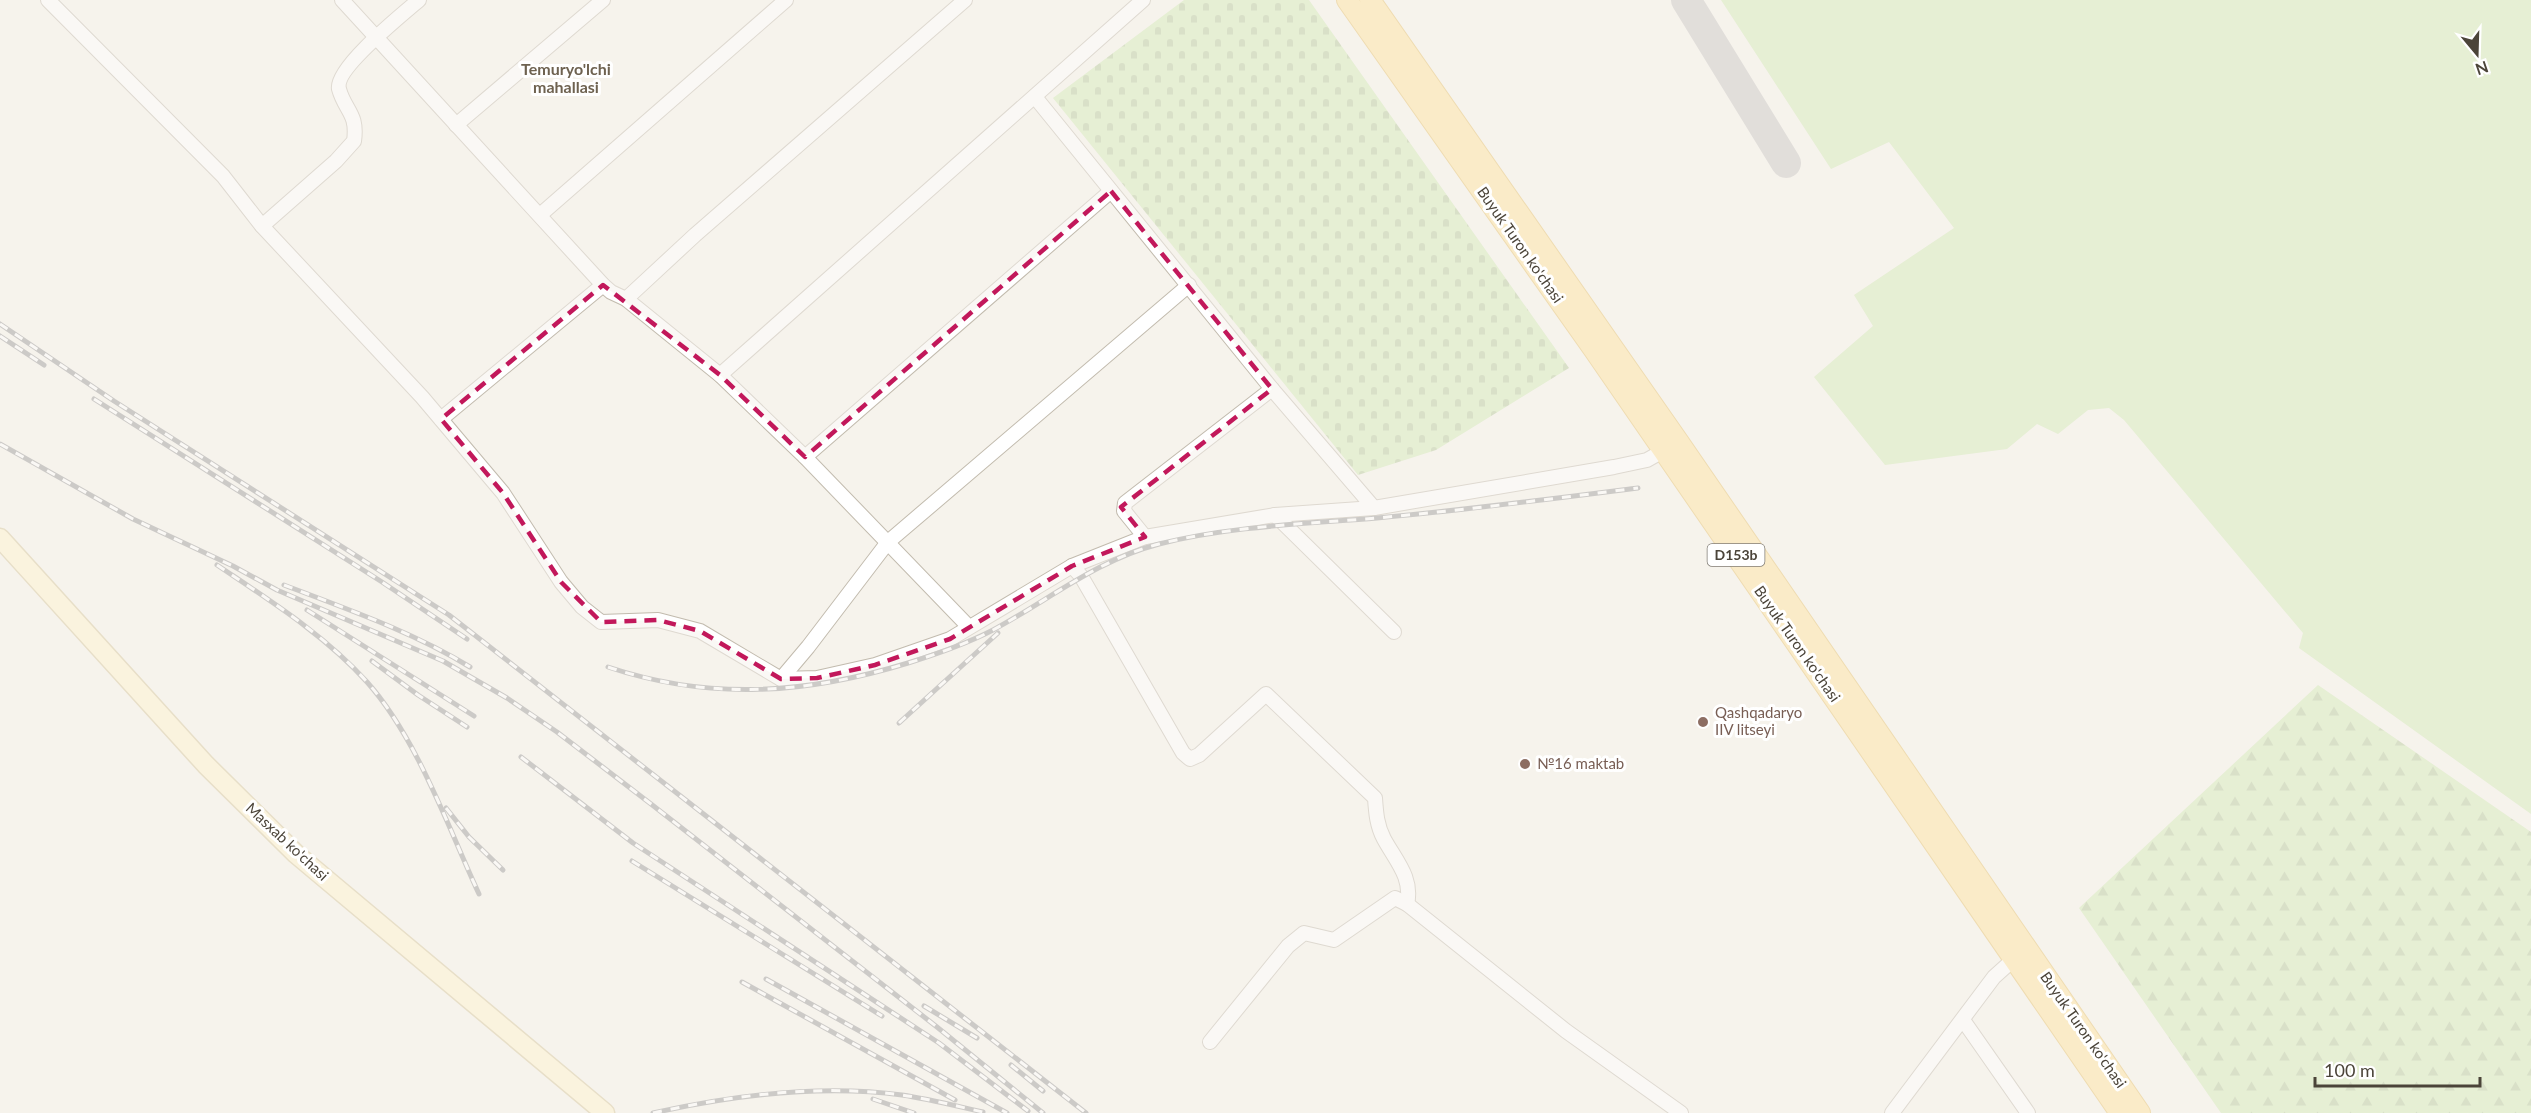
<svg xmlns="http://www.w3.org/2000/svg" width="2531" height="1113" font-family="Lato,sans-serif">
	<style>
		.green { fill: #d2eab5 }
		.forest { fill: url(#forest-firs) }
		.cemetery { fill: url(#cemetery-stones) }
		.lines { fill: none; stroke-linecap: round; stroke-linejoin: round }
		.taxiway { stroke: #c8c6c3; stroke-width: 30 }
		.minor-casing { stroke: #c2bbae; stroke-width: 16 }
		.secondary-casing { stroke: #d6c79b; stroke-width: 21 }
		.primary-casing { stroke: #e6c16a; stroke-width: 22 }
		.minor { stroke: #fff; stroke-width: 14 }
		.secondary { stroke: #fff3cd; stroke-width: 18 }
		.primary { stroke: #ffe39c; stroke-width: 20 }
		.rail-casing { stroke: #9a9a9a; stroke-width: 5 }
		.rail { stroke: #fff; stroke-width: 3; stroke-dasharray: 9; stroke-linecap: butt }
		.marked { fill: none; stroke: #c2185b; stroke-width: 4.5; stroke-dasharray: 12 8; stroke-linejoin: round }
		.education-dot { fill: #8d6e63; stroke: #fff; stroke-width: 2 }
		.labels { text-anchor: middle; stroke-width: 6; stroke-linejoin: round; paint-order: stroke }
		.shield { fill: #fff; stroke: #817c74; stroke-width: 1.5 }
		.shield-label { font-size: 14px; font-weight: bold; fill: #4b4439 }
		.street-label { font-size: 15px; fill: #4b4439; stroke: #fff }
		.education-label { font-size: 15px; fill: #785e54; stroke: #fff; text-anchor: start }
		.neighbourhood-label { font-size: 16px; font-weight: bold; fill: #6e6250; stroke: #fff }
	</style>
	<defs>
		<pattern id="forest-firs" width="22" height="20" patternUnits="userSpaceOnUse" patternTransform="scale(1.5)"><rect width="22" height="20" fill="#d2eab5"/><path d="M5 1l3.5 6h-7zM16 11l3.5 6h-7z" fill="#b6ca9c"/></pattern>
		<pattern id="cemetery-stones" width="16" height="16" patternUnits="userSpaceOnUse" patternTransform="scale(1.5)"><rect width="16" height="16" fill="#d2eab5"/><path d="M2 7V4a2 2 0 0 1 4 0v3zM10 15v-3a2 2 0 0 1 4 0v3z" fill="#b6ca9c"/></pattern>
	</defs>
	<rect width="100%" height="100%" fill="#f6f3ec"/>
	<path class="green" d="M 1721,0 L 2531,0 L 2531,814 L 2299,648 L 2303,633 L 2124,420 L 2109,408 L 2088,410 L 2058,434 L 2037,424 L 2007,449 L 1885,465 L 1814,377 L 1873,326 L 1854,295 L 1954,228 L 1889,142 L 1831,169 Z"/>
	<path class="forest" d="M 2318,685 L 2531,832 L 2531,1113 L 2221,1113 L 2079,908 Z"/>
	<path class="cemetery" d="M 1184,0 L 1309,0 L 1569,368 L 1436,450 L 1358,475 L 1053,98 Z"/>
	<g class="lines">
		<path class="taxiway" d="M 1686,0 L 1786,163"/>
		<g class="minor-casing">
			<g id="minor">
				<path d="M 48,0 L 223,176 L 262,226 L 422,397 L 503,493 L 561,582 L 582,607 L 601,622 L 658,620 L 700,631 L 781,679 L 817,678 L 875,665 L 950,639 L 1072,566 L 1145,537 L 1275,515 L 1374,508 L 1614,467 L 1647,460 L 1670,447"/>
				<path d="M 342,0 L 603,285 L 611,292 L 626,299 L 720,375 L 805,457 L 969,627"/>
				<path d="M 1035,97 L 1272,389 L 1374,508"/>
				<path d="M 456,125 L 603,0"/>
				<path d="M 540,215 L 786,0"/>
				<path d="M 262,226 L 336,161 L 354,141 C 358,113 345,111 339,89 C 334,69 404,13 419,0"/>
				<path d="M 626,299 L 695,235 L 965,0"/>
				<path d="M 720,375 L 1143,0"/>
				<path d="M 441,419 L 603,285"/>
				<path d="M 805,457 L 1111,191"/>
				<path d="M 1275,515 L 1394,632"/>
				<path d="M 1145,537 L 1124,511 L 1125,503 L 1272,389"/>
				<path d="M 1072,566 L 1081,576 L 1183,753 L 1190,759 L 1199,755 L 1266,694 L 1375,798 C 1376,813 1377,826 1384,839 C 1396,861 1413,878 1407,904"/>
				<path d="M 781,679 L 808,647 L 888,542 L 1189,285"/>
				<path d="M 1963,1020 L 2028,1113"/>
				<path d="M 1210,1042 L 1288,946 L 1304,933 L 1334,940 L 1395,898 L 1407,904 L 1566,1031 L 1681,1113"/>
				<path d="M 1892,1113 L 1994,977 L 2014,959"/>
			</g>
		</g>
		<g class="secondary-casing">
			<path id="secondary" d="M 0,538 L 206,765 L 296,854 L 605,1113"/>
		</g>
		<g class="primary-casing">
			<g id="primary">
				<path d="M 1347,0 L 1594,350 L 2120,1113"/>
				<path d="M 1370,0 L 1678,441 L 2140,1113"/>
			</g>
		</g>
		<use href="#minor" class="minor"/>
		<use href="#secondary" class="secondary"/>
		<use href="#primary" class="primary"/>
		<g class="rail-casing">
			<g id="rail">
				<path d="M 0,324 L 114,401 L 449,615 L 1086,1113"/>
				<path d="M 0,336 L 44,365"/>
				<path d="M 94,399 L 382,582 L 467,639"/>
				<path d="M 0,444 L 133,519 L 233,566 L 277,590 L 443,661 L 507,698 L 557,732 L 651,804 L 937,1027 L 1043,1113"/>
				<path d="M 217,565 C 269,600 325,635 367,682 C 417,738 448,827 479,894"/>
				<path d="M 284,585 C 347,609 413,632 470,667"/>
				<path d="M 307,610 L 474,716"/>
				<path d="M 372,661 L 418,695 L 467,727"/>
				<path d="M 608,667 C 710,701 807,694 908,663 C 937,654 966,644 993,630 C 1049,600 1097,560 1159,544 C 1230,526 1305,524 1377,518 C 1465,510 1551,499 1638,488"/>
				<path d="M 899,723 L 998,633"/>
				<path d="M 521,757 L 633,843 L 939,1043 L 1028,1111"/>
				<path d="M 446,808 L 469,837 L 503,870"/>
				<path d="M 632,861 L 882,1016"/>
				<path d="M 766,979 L 1007,1113"/>
				<path d="M 742,982 L 955,1100"/>
				<path d="M 924,1006 L 977,1038"/>
				<path d="M 1011,1065 L 1043,1091"/>
				<path d="M 873,1099 L 914,1113"/>
				<path d="M 653,1113 C 734,1095 819,1084 902,1095 C 929,1099 956,1106 983,1112"/>
			</g>
		</g>
		<use href="#rail" class="rail"/>
	</g>
	<path d="M0 0H2531V1113H0ZM 1111,191 L 1272,389 L 1121,507 L 1145,537 L 1072,566 L 950,639 L 875,665 L 817,678 L 781,679 L 700,631 L 658,620 L 601,622 L 561,582 L 503,493 L 441,419 L 603,285 L 720,375 L 805,457 Z" fill="#f6f3ec" fill-opacity=".55" fill-rule="evenodd"/>
	<path class="marked" d="M 1111,191 L 1272,389 L 1121,507 L 1145,537 L 1072,566 L 950,639 L 875,665 L 817,678 L 781,679 L 700,631 L 658,620 L 601,622 L 561,582 L 503,493 L 441,419 L 603,285 L 720,375 L 805,457 Z"/>
	<g class="education-dot">
		<circle cx="1703" cy="722" r="6"/>
		<circle cx="1525" cy="764" r="6"/>
	</g>
	<g class="labels">
		<rect class="shield" x="1707.5" y="544" width="57" height="22" rx="4.5"/>
		<g class="shield-label">
			<text x="1736" y="560">D153b</text>
		</g>
		<g class="street-label">
			<text transform="translate(1520 245) rotate(55)" y="5">Buyuk Turon ko'chasi</text>
			<text transform="translate(1797 644) rotate(55)" y="5">Buyuk Turon ko'chasi</text>
			<text transform="translate(287 842) rotate(43)" y="5">Masxab ko'chasi</text>
			<text transform="translate(2083 1030) rotate(55)" y="5">Buyuk Turon ko'chasi</text>
		</g>
		<g class="education-label">
			<text x="1715" y="718">Qashqadaryo<tspan x="1715" dy="17">IIV litseyi</tspan></text>
			<text x="1537" y="769">№16 maktab</text>
		</g>
		<g class="neighbourhood-label">
			<text x="566" y="75">Temuryo'lchi<tspan x="566" dy="18">mahallasi</tspan></text>
		</g>
	</g>
	<g transform="translate(2477 54) rotate(161)" stroke="#ffffff" stroke-width="4.5" paint-order="stroke">
	<path d="M0-4.5L10 22L0 15L-10 22Z" fill="#4b4439"/>
	<text y="-9" font-size="16" font-weight="bold" text-anchor="middle" fill="#4b4439">N</text>
	</g>
	<path d="M2315 1077v9h165v-9" fill="none" stroke="#4b4439" stroke-width="3"/>
	<text x="2324" y="1077" font-size="18" fill="#4b4439" stroke="#ffffff" stroke-width="4.5" paint-order="stroke">100 m</text>
</svg>
